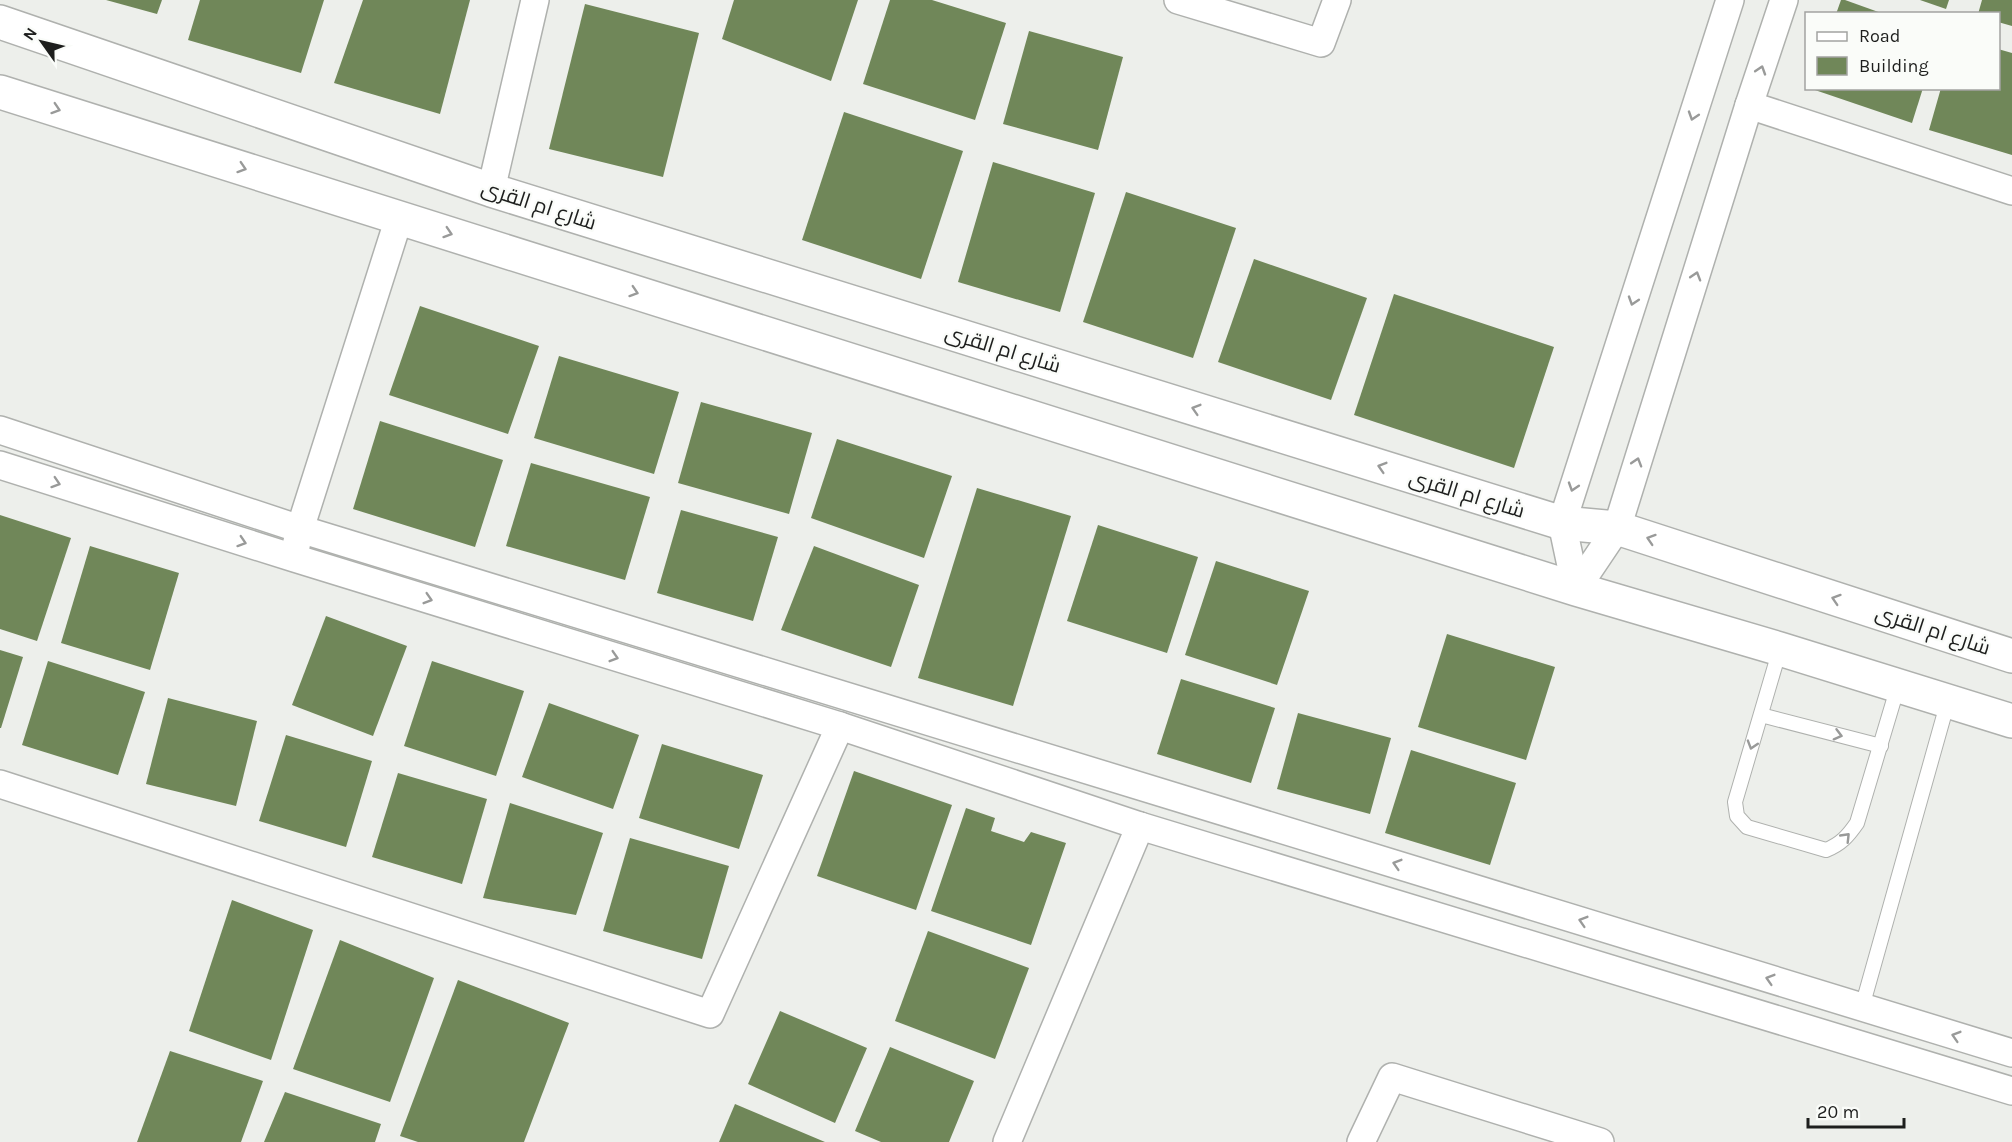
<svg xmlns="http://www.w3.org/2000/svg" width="2012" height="1142" font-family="Karla,Cairo,sans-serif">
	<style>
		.building { fill: #708759 }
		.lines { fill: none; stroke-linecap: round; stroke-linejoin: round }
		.service-casing { stroke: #afb1ae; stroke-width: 16 }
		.minor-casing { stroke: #afb1ae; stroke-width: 30 }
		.secondary-casing { stroke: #afb1ae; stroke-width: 36 }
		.service { stroke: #fff; stroke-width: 14 }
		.minor { stroke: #fff; stroke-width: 27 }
		.secondary { stroke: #fff; stroke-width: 33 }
		.oneway { stroke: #999a99 }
		.labels { text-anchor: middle; stroke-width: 4.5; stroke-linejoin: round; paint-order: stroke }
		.street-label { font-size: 21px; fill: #1d1e1d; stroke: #fafcf9 }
	</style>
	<rect width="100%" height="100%" fill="#edefeb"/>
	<g class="building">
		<path d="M 106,0 L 162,0 L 157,14 Z"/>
		<path d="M 200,0 L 324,0 L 301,73 L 188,40 Z"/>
		<path d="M 363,0 L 470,0 L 440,114 L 334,83 Z"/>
		<path d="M 734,0 L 858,0 L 831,81 L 722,39 Z"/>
		<path d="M 890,0 L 932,0 L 1006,23 L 975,120 L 863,84 Z"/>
		<path d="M 1841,0 L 1845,0 L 1884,14 L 1836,14 Z"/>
		<path d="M 1920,0 L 1949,0 L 1946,9 Z"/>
		<path d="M 1982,0 L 2012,0 L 2012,26 L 1998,22 L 1998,14 L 1978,14 Z"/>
		<path d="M 585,4 L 699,33 L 663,177 L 549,149 Z"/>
		<path d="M 1029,31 L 1123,57 L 1098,150 L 1003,124 Z"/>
		<path d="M 1998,49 L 2012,53 L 2012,155 L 1929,130 L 1941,88 L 1998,88 Z"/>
		<path d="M 1809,88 L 1923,88 L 1912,123 Z"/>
		<path d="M 844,112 L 963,151 L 921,279 L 802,240 Z"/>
		<path d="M 993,162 L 1095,193 L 1060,312 L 958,282 Z"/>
		<path d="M 1126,192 L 1236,228 L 1193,358 L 1083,322 Z"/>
		<path d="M 1254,259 L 1367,298 L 1331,400 L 1218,362 Z"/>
		<path d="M 1394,294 L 1554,347 L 1514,468 L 1354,415 Z"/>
		<path d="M 420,306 L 539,346 L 508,434 L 389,395 Z"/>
		<path d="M 559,356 L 679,392 L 654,474 L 534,438 Z"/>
		<path d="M 701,402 L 812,433 L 789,514 L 678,483 Z"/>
		<path d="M 380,421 L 503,460 L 475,547 L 353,509 Z"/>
		<path d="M 837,439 L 952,476 L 924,558 L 811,518 Z"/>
		<path d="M 531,463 L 650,497 L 625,580 L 506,546 Z"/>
		<path d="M 977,488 L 1071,516 L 1013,706 L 918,678 Z"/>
		<path d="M 681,510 L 778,537 L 753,621 L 657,593 Z"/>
		<path d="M 0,515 L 71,538 L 37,641 L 0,629 Z"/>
		<path d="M 1098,525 L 1198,557 L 1167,653 L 1067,621 Z"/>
		<path d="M 90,546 L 179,573 L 150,670 L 61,643 Z"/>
		<path d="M 814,546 L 919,585 L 891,667 L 781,630 Z"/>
		<path d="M 1216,561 L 1309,591 L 1277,685 L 1185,655 Z"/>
		<path d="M 326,616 L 407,646 L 373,736 L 292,705 Z"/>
		<path d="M 1447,634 L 1555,667 L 1526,760 L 1418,727 Z"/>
		<path d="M 0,650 L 23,657 L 1,728 L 0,728 Z"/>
		<path d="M 48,661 L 145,692 L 118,775 L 22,745 Z"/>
		<path d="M 432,661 L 524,691 L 496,776 L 404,746 Z"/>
		<path d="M 1181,679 L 1275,708 L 1251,783 L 1157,754 Z"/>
		<path d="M 168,698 L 257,721 L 236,806 L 146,784 Z"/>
		<path d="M 549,703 L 639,735 L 613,809 L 522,777 Z"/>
		<path d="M 1298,713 L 1391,738 L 1370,814 L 1277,789 Z"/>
		<path d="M 286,735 L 372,761 L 346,847 L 259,821 Z"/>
		<path d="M 662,744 L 763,775 L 739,849 L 639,818 Z"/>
		<path d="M 1411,750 L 1516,783 L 1490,865 L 1385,833 Z"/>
		<path d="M 854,771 L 952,805 L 916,910 L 817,876 Z"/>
		<path d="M 398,773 L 487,799 L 462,884 L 372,857 Z"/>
		<path d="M 510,803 L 603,833 L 576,915 L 483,898 Z"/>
		<path d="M 966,808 L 995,818 L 991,831 L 1024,842 L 1031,832 L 1066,843 L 1031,945 L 931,911 Z"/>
		<path d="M 630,838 L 729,866 L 702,959 L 603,931 Z"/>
		<path d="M 232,900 L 313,930 L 271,1060 L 189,1031 Z"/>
		<path d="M 928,931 L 1029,968 L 995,1059 L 895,1021 Z"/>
		<path d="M 340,940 L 434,978 L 390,1102 L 293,1069 Z"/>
		<path d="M 458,980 L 569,1023 L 524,1142 L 418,1142 L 400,1136 Z"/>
		<path d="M 780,1011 L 867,1048 L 835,1123 L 748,1084 Z"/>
		<path d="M 890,1047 L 974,1081 L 949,1142 L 881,1142 L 855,1131 Z"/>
		<path d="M 170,1051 L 263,1081 L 241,1142 L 137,1142 Z"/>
		<path d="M 285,1092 L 381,1124 L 375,1142 L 264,1142 Z"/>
		<path d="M 735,1104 L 825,1142 L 719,1142 Z"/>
	</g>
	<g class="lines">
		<g class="service-casing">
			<g id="service">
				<path d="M 1780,649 L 1735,802 L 1737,816 L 1747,827 L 1826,850 C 1841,844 1848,836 1857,823 L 1898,686"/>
				<path d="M 1761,715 L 1881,746"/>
				<path d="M 1862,1007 L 1948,701"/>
			</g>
		</g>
		<g class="minor-casing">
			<g id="minor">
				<path d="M 1178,0 L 1321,43 L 1337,0"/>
				<path d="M 1749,105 L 2012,191"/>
				<path d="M 491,190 L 535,0"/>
				<path d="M 0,430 L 300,529 L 2012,1053"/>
				<path d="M 0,465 L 294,558 L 840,726 L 1140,826 L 2012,1091"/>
				<path d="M 296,546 L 300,529 L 399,218"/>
				<path d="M 1576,589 L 1617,528 L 1749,105 L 1784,0"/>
				<path d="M 1576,589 L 1562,523 L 1730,0"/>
				<path d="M 0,784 L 710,1014 L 840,726"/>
				<path d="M 1007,1142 L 1140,826"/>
				<path d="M 1361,1142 L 1392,1077 L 1600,1142"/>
			</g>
		</g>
		<g class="secondary-casing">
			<g id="secondary">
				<path d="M 0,22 L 491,190 L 1562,523 L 1617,528 L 2012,656"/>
				<path d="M 0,92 L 1576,589 L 1780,649 L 2012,721"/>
			</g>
		</g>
		<use href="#service" class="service"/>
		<use href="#minor" class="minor"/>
		<use href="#secondary" class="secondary"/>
	</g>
	<defs><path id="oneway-chevron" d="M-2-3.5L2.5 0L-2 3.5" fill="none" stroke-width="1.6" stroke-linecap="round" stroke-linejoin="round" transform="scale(1.5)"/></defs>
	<g class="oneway">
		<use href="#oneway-chevron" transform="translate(1761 70) rotate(-72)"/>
		<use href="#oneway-chevron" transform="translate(56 109) rotate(18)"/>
		<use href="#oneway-chevron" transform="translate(1693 116) rotate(108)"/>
		<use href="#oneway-chevron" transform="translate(242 168) rotate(18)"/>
		<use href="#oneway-chevron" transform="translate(448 233) rotate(18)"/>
		<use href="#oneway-chevron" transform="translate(1696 276) rotate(-73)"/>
		<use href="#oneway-chevron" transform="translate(634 292) rotate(18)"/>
		<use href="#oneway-chevron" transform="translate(1633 301) rotate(108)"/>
		<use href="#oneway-chevron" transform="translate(1196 409) rotate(-163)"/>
		<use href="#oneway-chevron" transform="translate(1637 462) rotate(-73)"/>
		<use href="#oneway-chevron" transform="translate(1382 467) rotate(-163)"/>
		<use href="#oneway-chevron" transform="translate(56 483) rotate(18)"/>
		<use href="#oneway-chevron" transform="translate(1573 487) rotate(108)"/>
		<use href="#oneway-chevron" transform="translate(1651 539) rotate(-162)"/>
		<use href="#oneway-chevron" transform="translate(242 542) rotate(18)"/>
		<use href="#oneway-chevron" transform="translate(428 599) rotate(17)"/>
		<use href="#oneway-chevron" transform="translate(1836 599) rotate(-162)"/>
		<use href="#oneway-chevron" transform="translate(614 657) rotate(17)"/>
		<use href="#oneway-chevron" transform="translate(1838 735) rotate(15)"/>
		<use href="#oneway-chevron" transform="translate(1752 745) rotate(107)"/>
		<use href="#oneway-chevron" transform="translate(1846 837) rotate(-46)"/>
		<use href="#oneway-chevron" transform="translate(1397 864) rotate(-163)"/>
		<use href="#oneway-chevron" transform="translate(1583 921) rotate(-163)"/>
		<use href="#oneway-chevron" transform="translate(1770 979) rotate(-163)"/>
		<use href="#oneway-chevron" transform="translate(1956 1036) rotate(-163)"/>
	</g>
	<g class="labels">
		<g class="street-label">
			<text transform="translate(539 205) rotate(18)" y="7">شارع ام القرى</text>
			<text transform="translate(1003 349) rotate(17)" y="7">شارع ام القرى</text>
			<text transform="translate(1467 494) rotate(17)" y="7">شارع ام القرى</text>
			<text transform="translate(1933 630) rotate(18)" y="7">شارع ام القرى</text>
		</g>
	</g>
	<rect x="1805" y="12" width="195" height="78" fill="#fafcf9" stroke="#a2a3a1" stroke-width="1.5"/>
	<rect x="1817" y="32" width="30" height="9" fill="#ffffff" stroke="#a2a3a1" stroke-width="1.5"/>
	<text x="1859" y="42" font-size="18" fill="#1d1e1d">Road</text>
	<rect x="1817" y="57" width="30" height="18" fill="#708759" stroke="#a2a3a1" stroke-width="1.5"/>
	<text x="1859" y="72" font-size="18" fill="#1d1e1d">Building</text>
	<g transform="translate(42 42) rotate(304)" stroke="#fafcf9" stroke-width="4.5" paint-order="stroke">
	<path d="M0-4.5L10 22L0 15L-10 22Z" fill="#1d1e1d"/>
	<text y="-9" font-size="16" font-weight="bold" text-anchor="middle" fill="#1d1e1d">N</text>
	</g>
	<path d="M1808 1118v9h96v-9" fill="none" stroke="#1d1e1d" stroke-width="3"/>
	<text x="1817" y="1118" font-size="18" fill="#1d1e1d" stroke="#fafcf9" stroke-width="4.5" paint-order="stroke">20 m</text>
</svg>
